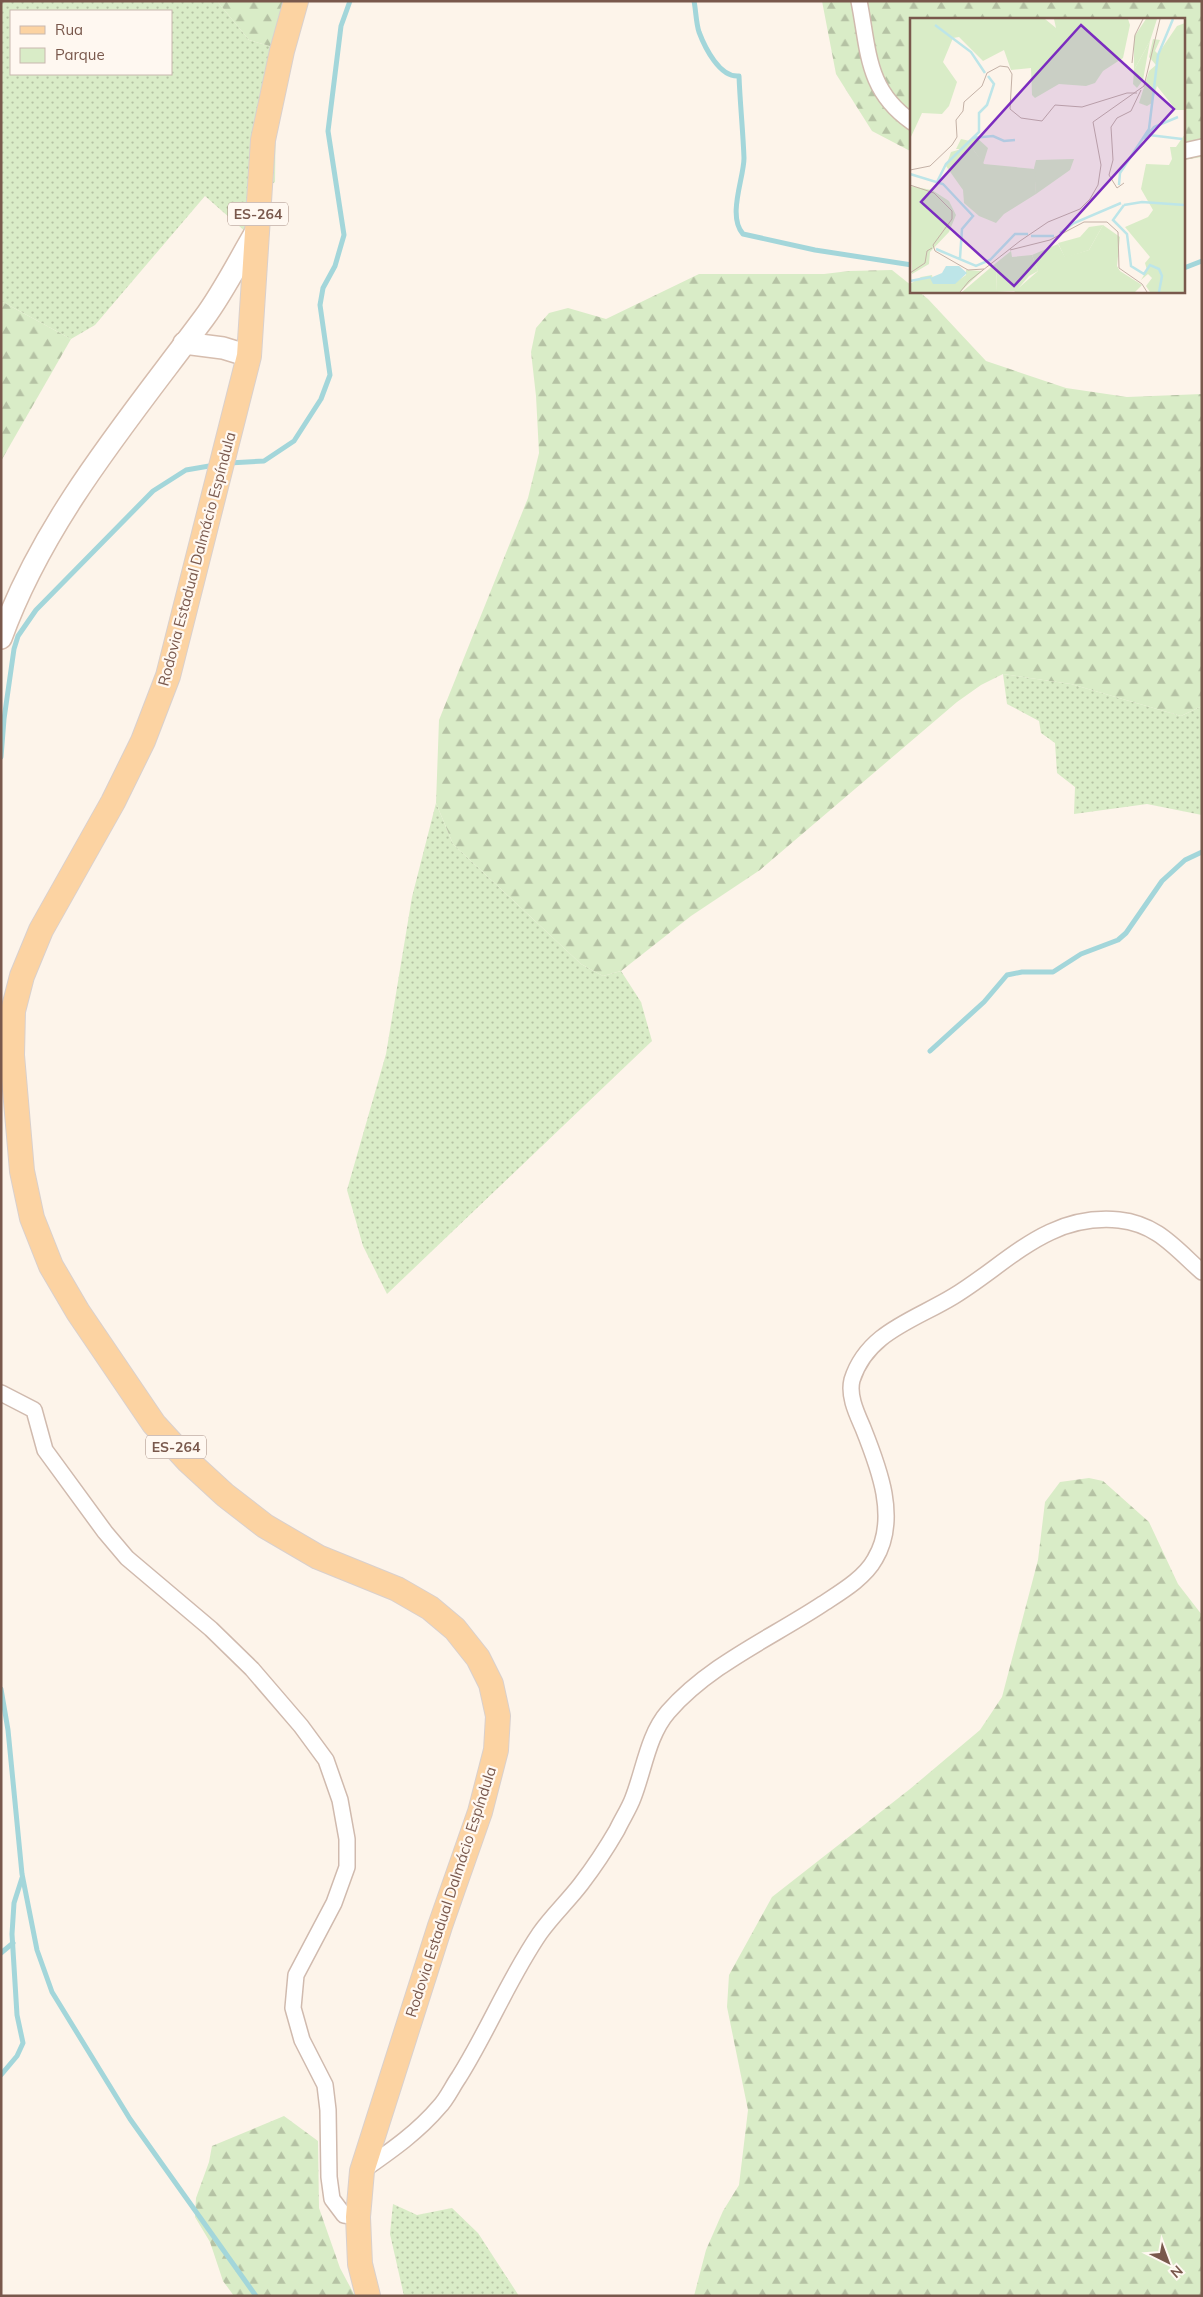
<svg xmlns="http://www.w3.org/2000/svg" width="1203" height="2297" font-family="Mulish,sans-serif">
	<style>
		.green { fill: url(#green-dots); fill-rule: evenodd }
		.forest { fill: url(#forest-firs) }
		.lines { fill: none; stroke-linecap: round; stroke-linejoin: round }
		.stream { stroke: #a3d6da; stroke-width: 5 }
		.street-casing { stroke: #d0baae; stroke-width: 18 }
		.secondary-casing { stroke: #d6bdae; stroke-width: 24 }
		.primary-casing { stroke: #d9d0cd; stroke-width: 26 }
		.street { stroke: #fff; stroke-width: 15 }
		.secondary { stroke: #fff; stroke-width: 21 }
		.primary { stroke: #fcd3a2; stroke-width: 24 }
		.labels { text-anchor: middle; stroke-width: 4.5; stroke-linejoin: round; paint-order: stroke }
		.shield { fill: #fff8f1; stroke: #a1887e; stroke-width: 1 }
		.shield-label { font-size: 14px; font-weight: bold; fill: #79584c }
		.street-label { font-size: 15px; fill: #79584c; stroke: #fff8f1 }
		.inset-river { fill: none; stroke: #bde5e8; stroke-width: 2.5 }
		.inset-road { fill: none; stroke: #c4b1a6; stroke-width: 1 }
		.view { fill: #7b2cbf; fill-opacity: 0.15; stroke: #7b2cbf; stroke-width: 2.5 }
		.inset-edge { fill: none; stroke: #79584c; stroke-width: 2.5 }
	</style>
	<defs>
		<pattern id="green-dots" width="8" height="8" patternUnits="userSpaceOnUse" patternTransform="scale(1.25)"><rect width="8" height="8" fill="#d9ecc7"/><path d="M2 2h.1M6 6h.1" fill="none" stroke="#b5c2a4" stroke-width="1.8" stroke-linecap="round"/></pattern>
		<pattern id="forest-firs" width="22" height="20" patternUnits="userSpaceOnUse" patternTransform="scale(1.25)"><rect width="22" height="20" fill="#d9ecc7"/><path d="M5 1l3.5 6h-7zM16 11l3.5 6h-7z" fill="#b5c2a4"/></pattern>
	</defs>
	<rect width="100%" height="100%" fill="#fdf4ea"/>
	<g class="green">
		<path d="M 1,1 L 217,1 L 249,40 L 280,49 L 276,102 L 275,182 L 263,190 L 247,233 L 205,196 L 95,325 L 71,339 L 1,301 ZM 11,11 L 171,11 L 171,74 L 11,74 Z"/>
		<path d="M 1003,674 L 1071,684 L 1181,716 L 1202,706 L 1202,815 L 1147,804 L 1074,814 L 1075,787 L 1057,773 L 1055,743 L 1041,733 L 1039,721 L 1007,704 Z"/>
		<path d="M 436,803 L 453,844 L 581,964 L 603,976 L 621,971 L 641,1002 L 652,1041 L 387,1294 L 363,1246 L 347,1190 L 386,1054 L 412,897 Z"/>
		<path d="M 393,2204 L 417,2215 L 452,2208 L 478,2233 L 519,2296 L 404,2296 L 390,2234 Z"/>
	</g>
	<g class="forest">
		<path d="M 217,1 L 289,1 L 280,49 L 249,40 Z"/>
		<path d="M 822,1 L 1202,1 L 1202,157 L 1184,160 L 1184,19 L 912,19 L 912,152 L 872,131 L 836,74 Z"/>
		<path d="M 892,270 L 912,286 L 912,291 L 918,291 L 928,299 L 986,361 L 1066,388 L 1127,397 L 1202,394 L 1202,706 L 1181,716 L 1071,684 L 1003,674 L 981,685 L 957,702 L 760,870 L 691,916 L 621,971 L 603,976 L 581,964 L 453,844 L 436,803 L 439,720 L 528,498 L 539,453 L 536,396 L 531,352 L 536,328 L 549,313 L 568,308 L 606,319 L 699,274 L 824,274 L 849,271 Z"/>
		<path d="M 1,301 L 71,339 L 1,461 Z"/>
		<path d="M 1089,1478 L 1103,1481 L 1149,1522 L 1178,1584 L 1202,1615 L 1202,2296 L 694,2296 L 706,2250 L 723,2211 L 739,2185 L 748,2110 L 727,2007 L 729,1975 L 772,1897 L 910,1789 L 980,1730 L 1002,1697 L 1038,1560 L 1045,1502 L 1060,1482 Z"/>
		<path d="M 284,2116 L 318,2141 L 319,2208 L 340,2268 L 355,2296 L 234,2296 L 223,2281 L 210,2242 L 195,2217 L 196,2198 L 209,2162 L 212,2146 Z"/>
	</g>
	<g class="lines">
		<g class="stream">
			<path d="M 694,1 C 696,11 696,23 699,32 C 705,48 720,78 739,76 C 740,103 743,131 744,158 C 744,178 727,216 743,234 L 815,250 L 912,265"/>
			<path d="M 1184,268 L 1202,261"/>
			<path d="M 229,463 L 264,461 L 294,441 L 321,399 L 330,375 L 320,305 L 323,288 L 335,266 L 344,235 L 328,131 L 341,26 L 350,1"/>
			<path d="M 1,757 L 4,719 L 14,649 L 18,636 L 36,610 L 153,491 L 186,470 L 215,465"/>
			<path d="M 930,1051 L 984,1002 L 1007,975 L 1022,972 L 1053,972 L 1081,954 L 1118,940 L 1126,933 L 1162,881 L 1185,860 L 1202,852"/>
			<path d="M 1,1689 L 8,1730 L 22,1874 L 37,1950 L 52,1992 L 130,2119 L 256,2296"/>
			<path d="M 1,1953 L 13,1943"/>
			<path d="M 1,2075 L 17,2056 L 23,2043 L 17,2015 L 12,1934 L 14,1903 L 22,1878"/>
		</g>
		<g class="street-casing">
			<g id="street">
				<path d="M 859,1 C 869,51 866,90 912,122"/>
				<path d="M 1184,151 L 1202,147"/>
				<path d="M 1,1393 L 34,1410 L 45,1450 L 105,1532 L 127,1558 L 211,1629 L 252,1669 L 301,1726 L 326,1760 L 340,1800 L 347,1839 L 347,1867 L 334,1903 L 296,1975 L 293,2008 L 302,2040 L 325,2085 L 328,2110 L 329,2177 L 332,2199 L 344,2215 L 358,2217"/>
				<path d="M 362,2171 C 389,2152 417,2133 439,2107 C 447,2099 452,2087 459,2077 C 488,2031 509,1978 540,1933 C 552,1916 568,1901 581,1884 C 594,1867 606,1849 617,1830 C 622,1819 629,1809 633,1798 C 644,1770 648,1735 668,1712 C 709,1665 769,1639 821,1605 C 839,1593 864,1579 875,1559 C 899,1519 879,1468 863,1428 C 857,1414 848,1396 852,1380 C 867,1332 915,1320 954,1296 C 1008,1263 1048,1213 1119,1220 C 1157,1224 1175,1248 1202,1272"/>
			</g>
		</g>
		<g class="secondary-casing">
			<g id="secondary">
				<path d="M 184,343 L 223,348 L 249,356"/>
				<path d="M 1,638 C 44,519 129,419 204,318 C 224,291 239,260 257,230"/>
			</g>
		</g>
		<g class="primary-casing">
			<path id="primary" d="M 296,1 L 282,51 L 263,140 L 249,356 L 168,676 L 143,741 L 113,802 L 41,930 L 22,976 L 13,1011 L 12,1055 L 22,1171 L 32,1218 L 51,1266 L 78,1312 L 154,1424 L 188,1461 L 225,1495 L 265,1526 L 318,1557 L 397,1589 L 430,1608 L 455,1629 L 478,1658 L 491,1684 L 498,1716 L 496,1750 L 480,1812 L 440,1926 L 362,2171 L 358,2217 L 360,2264 L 368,2296"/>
		</g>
		<use href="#street" class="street"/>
		<use href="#secondary" class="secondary"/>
		<use href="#primary" class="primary"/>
	</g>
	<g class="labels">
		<g class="shield">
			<rect x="228" y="202.5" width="60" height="23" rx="4"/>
			<rect x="146" y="1435.5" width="60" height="23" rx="4"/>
		</g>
		<g class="shield-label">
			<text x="258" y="219">ES-264</text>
			<text x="176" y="1452">ES-264</text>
		</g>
		<g class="street-label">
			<text transform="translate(197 559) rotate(-75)" y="5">Rodovia Estadual Dalmácio Espíndula</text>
			<text transform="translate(451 1892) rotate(-72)" y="5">Rodovia Estadual Dalmácio Espíndula</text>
		</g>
	</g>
	<g transform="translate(910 18)">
		<rect width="275" height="275" fill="#fdf4ea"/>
		<path d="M 240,23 L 233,62 L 227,70 L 223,66 L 224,52 ZM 66,119 L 78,130 L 73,146 L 63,131 L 46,131 L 51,121 L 60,123 ZM 164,141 L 160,152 L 126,176 L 124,150 L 126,142 ZM 193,207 L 179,232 L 155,240 L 148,225 L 170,219 L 179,209 ZM 101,233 L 102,239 L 122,237 L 128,253 L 119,258 L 106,273 L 87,274 L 86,245 ZM 56,252 L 72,253 L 50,274 L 0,274 L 0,266 L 11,259 L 22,257 L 24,266 L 43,266 L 56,257 Z" fill="#d9ecc7"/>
		<path d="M 0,1 L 135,1 L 146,10 L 144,1 L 218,1 L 220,7 L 213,40 L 193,53 L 185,65 L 176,68 L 149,66 L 125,80 L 122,77 L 121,50 L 101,52 L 94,32 L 73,43 L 49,19 L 43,20 L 33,44 L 47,64 L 39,88 L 32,96 L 12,95 L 0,121 ZM 236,1 L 247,1 L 240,23 L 224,52 L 224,19 ZM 275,5 L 275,92 L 266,92 L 247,68 L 242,85 L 237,88 L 229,85 L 239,53 L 246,47 L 239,39 L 243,21 L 250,22 L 245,33 L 248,36 L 267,8 ZM 275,116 L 275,274 L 240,274 L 236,268 L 242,260 L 238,256 L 231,262 L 237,252 L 235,245 L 240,239 L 215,209 L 238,199 L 243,192 L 231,171 L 236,146 L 259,147 L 262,141 L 260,129 L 266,129 ZM 58,129 L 63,131 L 74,146 L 125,151 L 126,176 L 94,196 L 86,205 L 69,198 L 54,185 L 53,172 L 36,148 L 41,134 ZM 0,168 L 22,172 L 39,183 L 46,197 L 39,214 L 20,234 L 19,246 L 2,256 ZM 193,207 L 210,219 L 207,248 L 210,253 L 232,267 L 225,274 L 104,274 L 128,253 L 122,237 L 148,226 L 155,239 L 179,232 ZM 86,245 L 87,274 L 90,274 L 52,274 Z" fill="#d9ecc7"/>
		<path d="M 36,248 L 49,248 L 57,255 L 45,266 L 23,266 L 20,260 L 32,255 Z" fill="#bde5e8"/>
		<path class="inset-river" d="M 25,7 L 61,34 L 75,55M 239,117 L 272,121M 62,120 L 83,118 L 94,123 L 105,122M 234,121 L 244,109 L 268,99M 0,156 L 33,166 L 63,198 L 52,211 L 50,240M 27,164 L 36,146 L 69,114 L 69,95 L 77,87 L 84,66 L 78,58M 209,167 L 210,155 L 239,111 L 248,37 L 263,1M 214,187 L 203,202 L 217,216 L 221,248 L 234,256 L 240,247 L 249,251 L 252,258 L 249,274M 214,187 L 232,184 L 275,187M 150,215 L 164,205 L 211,185M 121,218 L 144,218M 26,231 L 66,248 L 80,242 L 105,216 L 118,216M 0,263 L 21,259"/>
		<path class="inset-road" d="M 222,45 L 225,17 L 233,1M 0,152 L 20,148 L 42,127 L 47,119 L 46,102 L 53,93 L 54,84 L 72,68 L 77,55 L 90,48 L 98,49 L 102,56 L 100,91 L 111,100 L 132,103 L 145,87 L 172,89 L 217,75 L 227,75M 214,165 L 207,170 L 199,157 L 203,142 L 201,109 L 207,100 L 221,93 L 231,72M 0,167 L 24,175 L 42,193 L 42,201 L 23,227 L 25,233 L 58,252 L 74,251M 100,232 L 140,222 L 174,204 L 197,204 L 208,214 L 209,250 L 232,266 L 237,274M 0,255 L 15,245 L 17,233 L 22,230M 50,274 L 59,263 L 110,223 L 138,204 L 170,191 L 180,181 L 188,167 L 191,147 L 183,104 L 234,68 L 250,1"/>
		<path class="view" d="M 171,7 L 264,91 L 104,268 L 11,184 Z"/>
		<rect width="275" height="275" class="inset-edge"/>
	</g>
	<rect width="1203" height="2297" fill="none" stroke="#79584c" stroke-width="5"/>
	<rect x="10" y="10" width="162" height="65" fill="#fff8f1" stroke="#c9b8af"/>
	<rect x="20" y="26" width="25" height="8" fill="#fcd3a2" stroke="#c9b8af"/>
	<text x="55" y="35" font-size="15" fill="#79584c">Rua</text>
	<rect x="20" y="48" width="25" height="15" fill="#d9ecc7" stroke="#c9b8af"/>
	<text x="55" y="60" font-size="15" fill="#79584c">Parque</text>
	<g transform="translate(1168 2262) rotate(138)" stroke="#fff8f1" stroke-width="4" paint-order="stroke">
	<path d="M0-4L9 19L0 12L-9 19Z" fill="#79584c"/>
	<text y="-8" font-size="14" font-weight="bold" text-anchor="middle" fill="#79584c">N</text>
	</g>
</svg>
